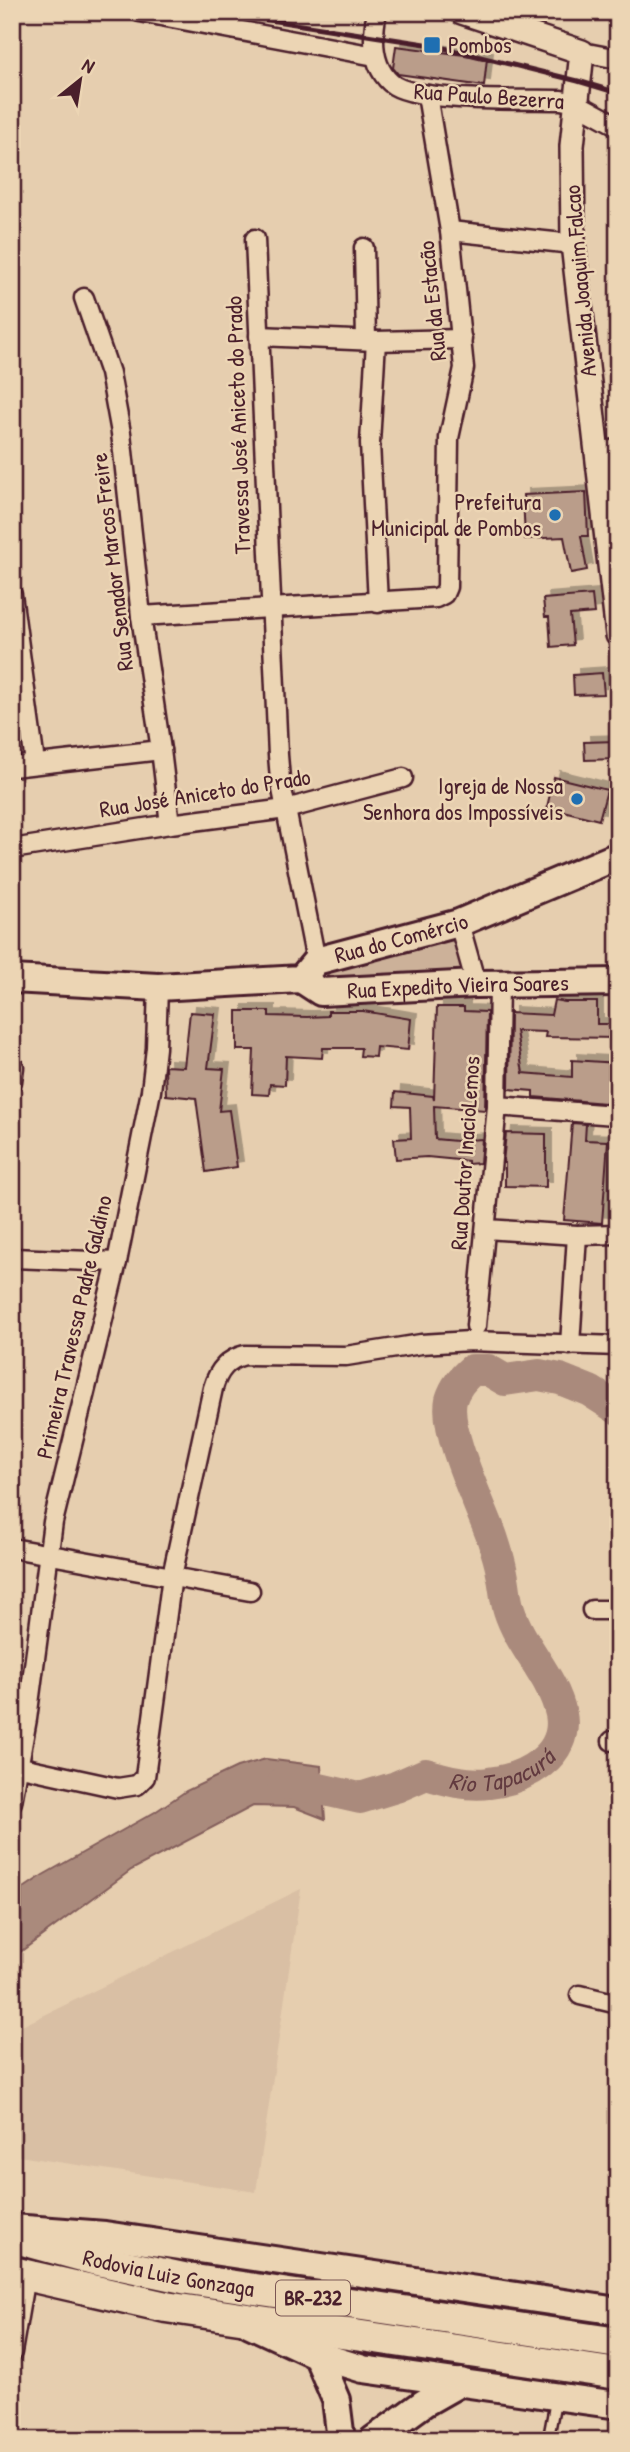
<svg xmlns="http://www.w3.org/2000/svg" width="630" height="2452" font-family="'Patrick Hand',sans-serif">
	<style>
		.built { fill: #d9bfa4 }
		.green { fill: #ccb199; stroke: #8b6862; stroke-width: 2 }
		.water { fill: #aa8a7c; stroke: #845f5c; stroke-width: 2 }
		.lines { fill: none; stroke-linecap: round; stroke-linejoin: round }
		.river { stroke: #aa8a7c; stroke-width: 32 }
		.building { fill: #ba9d8a; stroke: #4a1f2b; stroke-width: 2; filter: url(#shadow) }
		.service-casing { stroke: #4a1f2b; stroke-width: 14 }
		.minor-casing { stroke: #4a1f2b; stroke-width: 23 }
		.tertiary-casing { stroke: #4a1f2b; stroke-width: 28 }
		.secondary-casing { stroke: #4a1f2b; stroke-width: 32 }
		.trunk-casing { stroke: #4a1f2b; stroke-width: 35 }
		.service { stroke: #ecd5b4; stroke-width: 9 }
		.minor { stroke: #ecd5b4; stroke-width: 18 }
		.tertiary { stroke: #ecd5b4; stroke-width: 23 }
		.secondary { stroke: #ecd5b4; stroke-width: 26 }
		.trunk { stroke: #ecd5b4; stroke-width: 30 }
		.rail { stroke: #4a1f2b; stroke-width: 5 }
		.poi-dot { fill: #1f6fb2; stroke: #ecd5b4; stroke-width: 2.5 }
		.labels { text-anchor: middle; stroke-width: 5; stroke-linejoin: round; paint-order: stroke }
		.shield { fill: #ecd5b4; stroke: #7b5654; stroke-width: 2 }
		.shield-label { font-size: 21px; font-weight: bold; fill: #4a1f2b }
		.poi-label { font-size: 23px; fill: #4a1f2b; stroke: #ecd5b4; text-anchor: end }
		.street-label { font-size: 23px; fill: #4a1f2b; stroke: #ecd5b4 }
		.water-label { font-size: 24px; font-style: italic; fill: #623a3f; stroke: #ecd5b4 }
	</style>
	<defs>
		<filter id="shadow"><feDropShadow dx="6" dy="-6" stdDeviation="0" flood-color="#0004"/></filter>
	</defs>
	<rect width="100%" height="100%" fill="#e6ceaf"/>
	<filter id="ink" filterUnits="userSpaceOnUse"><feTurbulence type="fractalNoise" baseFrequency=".0143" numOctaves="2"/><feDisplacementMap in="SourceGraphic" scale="14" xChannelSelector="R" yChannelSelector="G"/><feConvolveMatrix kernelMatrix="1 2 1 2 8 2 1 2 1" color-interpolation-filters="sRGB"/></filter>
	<g filter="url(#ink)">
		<path class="built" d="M 301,1889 L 256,2192 L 12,2155 L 12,2031 Z"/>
		<path class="green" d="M 448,937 L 455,942 L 462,968 L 461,973 L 331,982 L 327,977 L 329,971 Z"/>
		<path class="water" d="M 266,1759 L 321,1766 L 325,1819 L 294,1807 L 253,1806 L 131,1870 L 12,1958 L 12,1896 L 43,1875 L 155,1812 L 186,1791 L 237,1767 Z"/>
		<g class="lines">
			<path class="river" id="s1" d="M 283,1783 L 302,1785 L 360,1798 L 396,1787 L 426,1774 C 446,1780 468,1786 489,1783 C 524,1779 569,1756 561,1714 C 553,1676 521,1648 509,1610 C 505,1598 505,1585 502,1573 C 500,1561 496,1549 492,1537 C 481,1506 444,1432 451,1400 C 455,1387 462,1379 472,1370 L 488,1370 L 505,1380 L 539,1375 L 560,1379 L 590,1391 L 618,1409"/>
		</g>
		<g class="building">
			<path d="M 396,46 L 487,58 L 484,86 L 398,74 L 393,68 Z"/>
			<path d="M 586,492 L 588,536 L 581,536 L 587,570 L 571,573 L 564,537 L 525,539 L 523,495 Z"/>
			<path d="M 592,595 L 594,613 L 570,615 L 573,645 L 551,647 L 549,617 L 545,617 L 543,599 Z"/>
			<path d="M 602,673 L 604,694 L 574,695 L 573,675 Z"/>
			<path d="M 616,741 L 617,759 L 585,760 L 584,742 Z"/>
			<path d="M 554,777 L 607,790 L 599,820 L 547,807 Z"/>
			<path d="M 554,1000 L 565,1002 L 597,1002 L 597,1024 L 618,1024 L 618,1038 L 545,1037 L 546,1032 L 516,1031 L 523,1073 L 572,1077 L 572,1060 L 618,1063 L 618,1104 L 533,1097 L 533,1091 L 509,1089 L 510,1013 L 551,1015 Z"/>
			<path d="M 437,1007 L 464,1007 L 464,1011 L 487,1012 L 485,1110 L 434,1106 L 435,1139 L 467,1142 L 467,1140 L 482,1139 L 480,1163 L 468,1164 L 468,1161 L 427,1157 L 396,1159 L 394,1139 L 411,1138 L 410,1107 L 394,1106 L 395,1092 L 433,1096 L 434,1100 Z"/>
			<path d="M 237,1011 L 269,1011 L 269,1016 L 307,1017 L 328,1016 L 328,1011 L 363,1011 L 411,1019 L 408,1050 L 376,1047 L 375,1057 L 360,1056 L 361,1048 L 323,1048 L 322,1058 L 286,1056 L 285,1085 L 270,1084 L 269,1095 L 252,1094 L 254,1050 L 237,1050 Z"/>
			<path d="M 190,1012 L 215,1014 L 208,1068 L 224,1069 L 219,1111 L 229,1110 L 237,1167 L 206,1172 L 196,1098 L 166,1095 L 165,1066 L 184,1067 Z"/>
			<path d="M 572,1123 L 586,1124 L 585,1140 L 608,1141 L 602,1223 L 564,1220 Z"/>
			<path d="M 506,1133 L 546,1134 L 546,1187 L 505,1186 L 505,1163 L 503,1163 Z"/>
		</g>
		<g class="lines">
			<g class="service-casing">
				<path id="service" d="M 548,2440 L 556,2398"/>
			</g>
			<g class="minor-casing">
				<g id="minor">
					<path d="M 140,12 L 375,56"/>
					<path d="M 377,12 C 372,36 371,65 391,83 C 413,103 527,99 561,100 L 576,103 L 618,126"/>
					<path d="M 582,52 L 618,59"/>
					<path d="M 450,231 L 573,244"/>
					<path d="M 255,239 L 278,755 L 280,779 L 316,961"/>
					<path d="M 364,248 L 366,340"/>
					<path d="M 84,298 L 110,373 L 121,433 L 141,616 L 161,750 L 170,824"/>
					<path d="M 259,336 L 376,341 L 462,339"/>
					<path d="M 376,341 L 370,443 L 378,603"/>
					<path d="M 596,452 L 618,449"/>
					<path d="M 12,595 L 35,763"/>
					<path d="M 141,616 L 436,598 L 444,594 L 447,587 L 449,438 L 464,368 L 450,231 L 427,95"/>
					<path d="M 12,767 L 161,750"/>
					<path d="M 12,849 L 170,824 L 286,809 L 403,778"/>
					<path d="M 459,923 L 476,984"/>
					<path d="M 12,1081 L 14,1067"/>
					<path d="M 497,1106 L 615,1115"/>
					<path d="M 486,1229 L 577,1235 L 618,1234"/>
					<path d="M 12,1258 L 117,1262"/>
					<path d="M 476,1326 L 497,1106 L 499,984"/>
					<path d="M 570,1345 L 577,1235"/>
					<path d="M 12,1548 L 250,1591"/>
					<path d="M 592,1610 L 618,1610"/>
					<path d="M 612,1741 L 618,1740"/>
					<path d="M 12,1765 L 118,1788 L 137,1785 L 145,1777 L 172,1576 L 213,1388 C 218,1371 227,1359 245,1355 L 346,1356 L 421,1344 L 470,1341 L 618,1346"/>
					<path d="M 12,1802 L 27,1719 L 53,1522 L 117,1262 L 151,1091 L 156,1048 L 158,987"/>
					<path d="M 580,1995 L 618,2004"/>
					<path d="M 12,2352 L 25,2276"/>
				</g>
			</g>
			<g class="tertiary-casing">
				<path id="tertiary" d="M 462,12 L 582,52 L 572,146 L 573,244 L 618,635"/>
			</g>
			<g class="secondary-casing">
				<g id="secondary">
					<path id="s2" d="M 12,979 L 158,987 L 301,979 L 316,961 L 459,923 L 618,856"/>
					<path id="s3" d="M 301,979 L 321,992 L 476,984 L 618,982"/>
					<path d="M 12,2228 L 105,2235 L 618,2311"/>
					<path d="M 250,2324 L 317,2355 L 363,2369 L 618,2405"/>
					<path d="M 317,2355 L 336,2400 L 341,2440"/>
					<path d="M 373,2440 L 424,2403 L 461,2382"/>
				</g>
			</g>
			<g class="trunk-casing">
				<g id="trunk">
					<path id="s4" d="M 12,2237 L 93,2259 L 188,2279 L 618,2343"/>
					<path d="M 12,2272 L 166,2307 L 618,2374"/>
				</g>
			</g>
			<use href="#service" class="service"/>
			<use href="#minor" class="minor"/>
			<use href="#tertiary" class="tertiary"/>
			<use href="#secondary" class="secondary"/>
			<use href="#trunk" class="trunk"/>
			<path class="rail" d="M 217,12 L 432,45 L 578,81 L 618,93"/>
		</g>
	</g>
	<g class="poi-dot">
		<rect x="423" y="36" width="18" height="18" rx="3.5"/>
		<circle cx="555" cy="515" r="7"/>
		<circle cx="577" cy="799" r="7"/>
	</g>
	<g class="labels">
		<rect class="shield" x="276" y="2280.5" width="74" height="35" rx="5"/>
		<g class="shield-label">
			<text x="313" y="2305">BR-232</text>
		</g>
		<g class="poi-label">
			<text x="448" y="53" text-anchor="start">Pombos</text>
			<text x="541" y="510">Prefeitura<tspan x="541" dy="26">Municipal de Pombos</tspan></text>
			<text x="563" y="794">Igreja de Nossa<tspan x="563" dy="26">Senhora dos Impossíveis</tspan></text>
		</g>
		<g class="street-label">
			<text transform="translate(489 96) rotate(4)" y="8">Rua Paulo Bezerra</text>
			<text transform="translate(580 281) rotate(-95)" y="8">Avenida Joaquim Falcao</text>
			<text transform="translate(432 301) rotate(-96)" y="8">Rua da Estacão</text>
			<text transform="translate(238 425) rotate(-92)" y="8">Travessa José Aniceto do Prado</text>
			<text transform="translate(112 562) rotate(-97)" y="8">Rua Senador Marcos Freire</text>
			<text transform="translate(205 793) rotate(-9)" y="8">Rua José Aniceto do Prado</text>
			<text dy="8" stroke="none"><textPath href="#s2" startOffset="401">Rua do Comércio</textPath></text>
			<text dy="8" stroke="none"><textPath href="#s3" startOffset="161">Rua Expedito Vieira Soares</textPath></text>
			<text transform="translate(465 1153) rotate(-86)" y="8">Rua Doutor InacioLemos</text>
			<text transform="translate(74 1327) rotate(-77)" y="8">Primeira Travessa Padre Galdino</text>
			<text dy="8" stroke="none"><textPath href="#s4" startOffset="161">Rodovia Luiz Gonzaga</textPath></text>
		</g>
		<g class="water-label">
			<text dy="8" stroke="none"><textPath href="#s1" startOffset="228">Rio Tapacurá</textPath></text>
		</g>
	</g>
	<rect width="630" height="2452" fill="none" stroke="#ecd5b4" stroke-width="42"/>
	<rect x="21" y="21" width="588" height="2410" fill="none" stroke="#4a1f2b" stroke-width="2.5" filter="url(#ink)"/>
	<g transform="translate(80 80) rotate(30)" stroke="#ecd5b4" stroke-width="5" paint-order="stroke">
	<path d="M0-5L12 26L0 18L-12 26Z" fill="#4a1f2b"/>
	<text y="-10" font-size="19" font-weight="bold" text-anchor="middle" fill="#4a1f2b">N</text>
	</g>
</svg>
